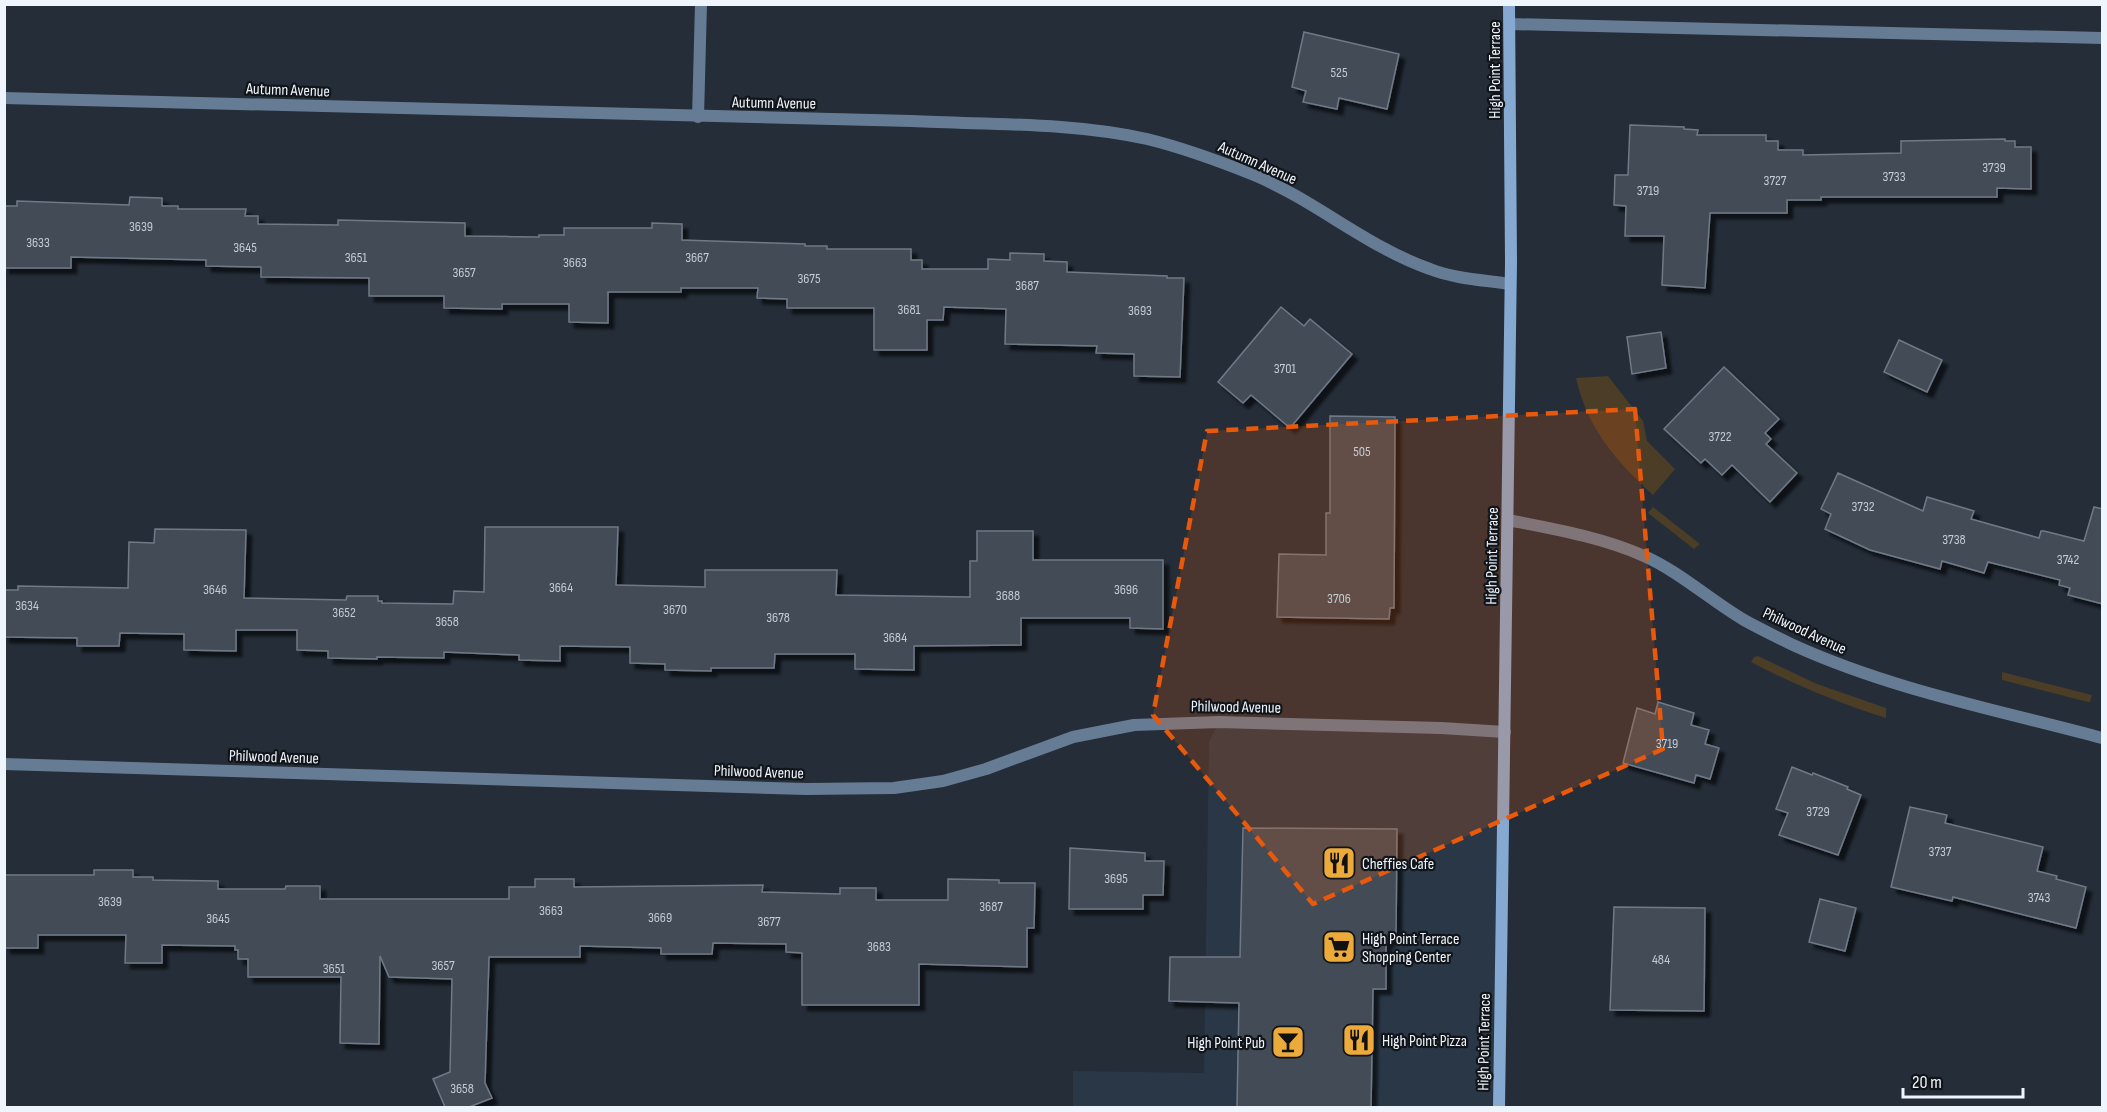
<svg xmlns="http://www.w3.org/2000/svg" width="2107" height="1112" font-family="'Sofia Sans Condensed',sans-serif">
	<style>
		.built { fill: #2a3747 }
		.green { fill: #4c3d27 }
		.building { fill: #424b57; stroke: #707a87; stroke-width: 1.5; filter: url(#shadow) }
		.lines { fill: none; stroke-linecap: round; stroke-linejoin: round }
		.street { stroke: #667c95; stroke-width: 12 }
		.secondary { stroke: #86a9d1; stroke-width: 12 }
		.marked { fill: #e8590c; fill-opacity: 0.2; stroke: #e8590c; stroke-width: 4.5; stroke-dasharray: 12 8; stroke-linejoin: round }
		.labels { text-anchor: middle; stroke-width: 4.5; stroke-linejoin: round; paint-order: stroke }
		.number-label { font-size: 14px; fill: #c4cad3 }
		.street-label { font-size: 16px; fill: #eff5fc; stroke: #11151a }
		.poi-label { font-size: 16px; fill: #eff5fc; stroke: #11151a; text-anchor: start }
	</style>
	<defs>
		<filter id="shadow"><feDropShadow dx="5.5" dy="5.5" stdDeviation="1.5" flood-color="#0009"/></filter>
	</defs>
	<rect width="100%" height="100%" fill="#242d38"/>
	<path class="built" d="M 1219,722 L 1505,732 L 1499,1107 L 1073,1108 L 1073,1071 L 1204,1073 L 1209,742 Z"/>
	<g class="green">
		<path d="M 1608,376 L 1643,421 L 1647,441 L 1675,469 L 1653,495 C 1616,461 1587,428 1576,378 Z"/>
		<path d="M 1653,507 L 1700,544 L 1694,549 L 1648,513 Z"/>
		<path d="M 1758,656 L 1817,684 L 1886,708 L 1886,718 C 1839,703 1795,685 1751,662 L 1754,657 Z"/>
		<path d="M 2002,672 L 2092,695 L 2090,702 L 2088,702 L 2002,680 Z"/>
	</g>
	<g class="building">
		<path d="M 1304,32 L 1399,54 L 1387,109 L 1339,98 L 1337,109 L 1303,102 L 1306,91 L 1292,87 Z"/>
		<path d="M 1630,125 L 1684,127 L 1684,129 L 1698,130 L 1697,135 L 1766,135 L 1766,141 L 1778,141 L 1778,150 L 1803,150 L 1803,155 L 1901,153 L 1901,141 L 2005,139 L 2005,141 L 2015,141 L 2015,147 L 2031,147 L 2031,189 L 1997,188 L 1997,197 L 1821,197 L 1821,200 L 1787,200 L 1787,213 L 1710,213 L 1705,288 L 1662,285 L 1664,236 L 1625,236 L 1626,206 L 1614,205 L 1615,175 L 1628,175 Z"/>
		<path d="M 130,197 L 162,198 L 162,206 L 178,206 L 178,209 L 246,209 L 245,216 L 258,216 L 258,224 L 338,225 L 338,220 L 465,223 L 465,236 L 539,237 L 539,235 L 564,235 L 564,228 L 652,228 L 652,223 L 682,224 L 682,240 L 805,244 L 805,246 L 827,246 L 827,249 L 911,249 L 911,260 L 922,260 L 922,269 L 988,269 L 988,259 L 1010,260 L 1010,253 L 1044,254 L 1044,261 L 1067,262 L 1067,272 L 1167,276 L 1167,278 L 1184,278 L 1180,377 L 1134,376 L 1134,354 L 1096,353 L 1097,346 L 1005,344 L 1006,309 L 944,307 L 943,320 L 927,320 L 927,350 L 874,350 L 874,308 L 787,308 L 787,299 L 757,298 L 758,288 L 681,288 L 681,292 L 608,292 L 608,323 L 569,322 L 569,304 L 502,304 L 502,309 L 444,308 L 444,296 L 369,296 L 369,278 L 261,277 L 261,267 L 206,266 L 206,260 L 71,257 L 71,268 L 4,268 L 4,206 L 17,206 L 17,201 L 129,205 Z"/>
		<path d="M 1281,307 L 1304,326 L 1310,319 L 1352,354 L 1290,428 L 1251,395 L 1243,403 L 1218,382 Z"/>
		<path d="M 1661,332 L 1666,368 L 1632,374 L 1627,337 Z"/>
		<path d="M 1899,340 L 1942,360 L 1927,392 L 1884,372 Z"/>
		<path d="M 1724,367 L 1779,419 L 1765,433 L 1771,439 L 1766,444 L 1797,473 L 1770,502 L 1732,465 L 1722,475 L 1705,459 L 1701,463 L 1664,429 Z"/>
		<path d="M 1330,416 L 1395,417 L 1394,608 L 1390,608 L 1389,619 L 1277,617 L 1279,554 L 1326,555 L 1326,513 L 1330,513 Z"/>
		<path d="M 1838,473 L 1923,511 L 1927,497 L 1974,511 L 1971,519 L 2039,538 L 2041,531 L 2044,531 L 2084,541 L 2094,507 L 2103,509 L 2103,604 L 2068,595 L 2070,588 L 2059,585 L 2060,580 L 1988,562 L 1984,573 L 1942,561 L 1940,569 L 1870,550 L 1825,529 L 1831,514 L 1821,509 Z"/>
		<path d="M 485,527 L 618,527 L 616,585 L 705,587 L 705,570 L 837,570 L 836,595 L 970,597 L 970,561 L 977,561 L 977,531 L 1033,531 L 1033,560 L 1163,560 L 1163,629 L 1130,628 L 1130,618 L 1021,618 L 1021,645 L 914,646 L 914,670 L 855,669 L 855,654 L 775,654 L 774,668 L 711,668 L 711,671 L 665,670 L 665,664 L 630,663 L 630,647 L 560,646 L 560,661 L 519,660 L 519,655 L 444,652 L 444,658 L 377,657 L 377,659 L 328,658 L 328,651 L 297,650 L 297,630 L 236,630 L 236,651 L 184,650 L 184,634 L 120,633 L 119,646 L 77,646 L 77,638 L 4,637 L 4,590 L 18,590 L 18,586 L 128,588 L 129,542 L 154,543 L 155,529 L 246,530 L 244,598 L 346,600 L 347,596 L 378,596 L 378,601 L 382,601 L 382,603 L 453,604 L 454,591 L 484,592 Z"/>
		<path d="M 1658,702 L 1694,713 L 1691,725 L 1709,730 L 1705,744 L 1719,748 L 1710,779 L 1696,775 L 1694,783 L 1623,763 L 1637,708 L 1655,714 Z"/>
		<path d="M 1792,767 L 1812,775 L 1813,773 L 1848,787 L 1847,789 L 1861,795 L 1838,855 L 1779,835 L 1788,813 L 1776,809 Z"/>
		<path d="M 1910,807 L 1947,815 L 1945,823 L 2043,847 L 2037,871 L 2057,876 L 2056,879 L 2086,887 L 2076,928 L 1953,897 L 1952,901 L 1891,887 Z"/>
		<path d="M 1243,828 L 1397,829 L 1396,935 L 1386,943 L 1386,989 L 1373,989 L 1371,1107 L 1237,1107 L 1239,1003 L 1169,1001 L 1170,957 L 1240,957 Z"/>
		<path d="M 1070,848 L 1145,853 L 1145,861 L 1164,861 L 1163,895 L 1143,895 L 1143,909 L 1069,909 Z"/>
		<path d="M 94,870 L 133,870 L 133,877 L 153,877 L 153,880 L 218,881 L 218,889 L 285,889 L 286,886 L 320,886 L 320,899 L 509,899 L 509,887 L 535,887 L 535,879 L 574,879 L 574,887 L 763,885 L 762,892 L 840,894 L 840,888 L 876,888 L 876,900 L 948,900 L 948,879 L 999,880 L 999,883 L 1035,883 L 1034,928 L 1027,928 L 1027,967 L 919,964 L 919,1005 L 802,1005 L 802,953 L 786,952 L 786,944 L 713,943 L 712,954 L 661,954 L 661,948 L 580,946 L 580,957 L 489,957 L 485,1083 L 492,1098 L 469,1107 L 445,1107 L 433,1079 L 450,1072 L 452,979 L 389,977 L 380,956 L 379,1044 L 340,1043 L 341,977 L 248,977 L 248,959 L 238,959 L 238,950 L 235,950 L 235,946 L 162,945 L 162,963 L 125,963 L 126,935 L 38,935 L 38,948 L 5,948 L 4,875 L 94,875 Z"/>
		<path d="M 1820,899 L 1856,908 L 1845,951 L 1809,942 Z"/>
		<path d="M 1614,907 L 1705,908 L 1704,1011 L 1610,1010 Z"/>
	</g>
	<g class="lines">
		<g class="street">
			<path d="M 1510,24 L 2102,38"/>
			<path d="M 4,98 L 912,121 C 990,125 1071,122 1147,139 C 1184,148 1219,161 1254,175 C 1316,201 1367,247 1430,269 C 1455,279 1484,280 1510,284"/>
			<path d="M 698,117 L 701,4"/>
			<path d="M 1508,520 C 1554,529 1601,537 1644,556 C 1680,572 1710,600 1744,620 C 1760,629 1777,637 1793,645 C 1892,690 1998,710 2102,738"/>
			<path d="M 4,764 L 806,789 L 894,788 L 943,781 L 986,769 L 1073,737 L 1134,725 L 1219,722 L 1441,728 L 1505,732"/>
		</g>
		<path class="secondary" d="M 1499,1108 L 1511,262 L 1509,4"/>
	</g>
	<path class="marked" d="M 1635,409 L 1663,749 L 1313,904 L 1153,715 L 1207,431 Z"/>
	<defs>
		<g id="restaurant-square" transform="scale(1.725)"><rect x="-9" y="-9" width="18" height="18" rx="4" fill="#ebaa39" stroke="#11151a"/><path d="M-5-6h1v4h1v-4h1v4h1v-4h1v5L-1.5 .5V6h-2V.5L-5-1ZM5-6V6H3V1.5H1.5Q1.5-4 5-6Z" fill="#111"/></g>
		<g id="supermarket-square" transform="scale(1.725)"><rect x="-9" y="-9" width="18" height="18" rx="4" fill="#ebaa39" stroke="#11151a"/><path d="M-6-5.5h2.5l.6 2H6L4.5 2H-2.5L-4.4-4H-6ZM-1.5 3.2a1.3 1.3 0 1 0 .1 0ZM3 3.2a1.3 1.3 0 1 0 .1 0Z" fill="#111"/></g>
		<g id="bar-square" transform="scale(1.725)"><rect x="-9" y="-9" width="18" height="18" rx="4" fill="#ebaa39" stroke="#11151a"/><path d="M-6-5H6L.8 .8V4.5H3.5V6h-7V4.5H-.8V.8Z" fill="#111"/></g>
	</defs>
	<g fill-rule="evenodd">
		<use href="#restaurant-square" x="1339" y="863"/>
		<use href="#supermarket-square" x="1339" y="947"/>
		<use href="#restaurant-square" x="1359" y="1040"/>
		<use href="#bar-square" x="1288" y="1042"/>
	</g>
	<g class="labels">
		<g class="number-label">
			<text x="1339" y="77">525</text>
			<text x="1994" y="172">3739</text>
			<text x="1894" y="181">3733</text>
			<text x="1775" y="185">3727</text>
			<text x="1648" y="195">3719</text>
			<text x="141" y="231">3639</text>
			<text x="38" y="247">3633</text>
			<text x="245" y="252">3645</text>
			<text x="356" y="262">3651</text>
			<text x="697" y="262">3667</text>
			<text x="575" y="267">3663</text>
			<text x="464" y="277">3657</text>
			<text x="809" y="283">3675</text>
			<text x="1027" y="290">3687</text>
			<text x="909" y="314">3681</text>
			<text x="1140" y="315">3693</text>
			<text x="1285" y="373">3701</text>
			<text x="1720" y="441">3722</text>
			<text x="1362" y="456">505</text>
			<text x="1863" y="511">3732</text>
			<text x="1954" y="544">3738</text>
			<text x="2068" y="564">3742</text>
			<text x="561" y="592">3664</text>
			<text x="215" y="594">3646</text>
			<text x="1126" y="594">3696</text>
			<text x="1008" y="600">3688</text>
			<text x="1339" y="603">3706</text>
			<text x="27" y="610">3634</text>
			<text x="675" y="614">3670</text>
			<text x="344" y="617">3652</text>
			<text x="778" y="622">3678</text>
			<text x="447" y="626">3658</text>
			<text x="895" y="642">3684</text>
			<text x="1667" y="748">3719</text>
			<text x="1818" y="816">3729</text>
			<text x="1940" y="856">3737</text>
			<text x="1116" y="883">3695</text>
			<text x="2039" y="902">3743</text>
			<text x="110" y="906">3639</text>
			<text x="991" y="911">3687</text>
			<text x="551" y="915">3663</text>
			<text x="660" y="922">3669</text>
			<text x="218" y="923">3645</text>
			<text x="769" y="926">3677</text>
			<text x="879" y="951">3683</text>
			<text x="1661" y="964">484</text>
			<text x="443" y="970">3657</text>
			<text x="334" y="973">3651</text>
			<text x="462" y="1093">3658</text>
		</g>
		<g class="street-label">
			<text transform="translate(1494 70) rotate(-90)" y="6">High Point Terrace</text>
			<text transform="translate(288 89) rotate(2)" y="6">Autumn Avenue</text>
			<text transform="translate(774 102) rotate(1)" y="6">Autumn Avenue</text>
			<text transform="translate(1258 162) rotate(24)" y="6">Autumn Avenue</text>
			<text transform="translate(1491 556) rotate(-89)" y="6">High Point Terrace</text>
			<text transform="translate(1805 630) rotate(25)" y="6">Philwood Avenue</text>
			<text transform="translate(1236 706) rotate(1)" y="6">Philwood Avenue</text>
			<text transform="translate(274 756) rotate(2)" y="6">Philwood Avenue</text>
			<text transform="translate(759 771) rotate(2)" y="6">Philwood Avenue</text>
			<text transform="translate(1483 1042) rotate(-89)" y="6">High Point Terrace</text>
		</g>
		<g class="poi-label">
			<text x="1362" y="869">Cheffies Cafe</text>
			<text x="1362" y="944">High Point Terrace<tspan x="1362" dy="18">Shopping Center</tspan></text>
			<text x="1382" y="1046">High Point Pizza</text>
			<text x="1265" y="1048" text-anchor="end">High Point Pub</text>
		</g>
	</g>
	<rect width="2107" height="1112" fill="none" stroke="#eff5fc" stroke-width="12"/>
	<path d="M1903 1088v9h120v-9" fill="none" stroke="#eff5fc" stroke-width="3"/>
	<text x="1912" y="1088" font-size="18" fill="#eff5fc" stroke="#11151a" stroke-width="4.5" paint-order="stroke">20 m</text>
</svg>
